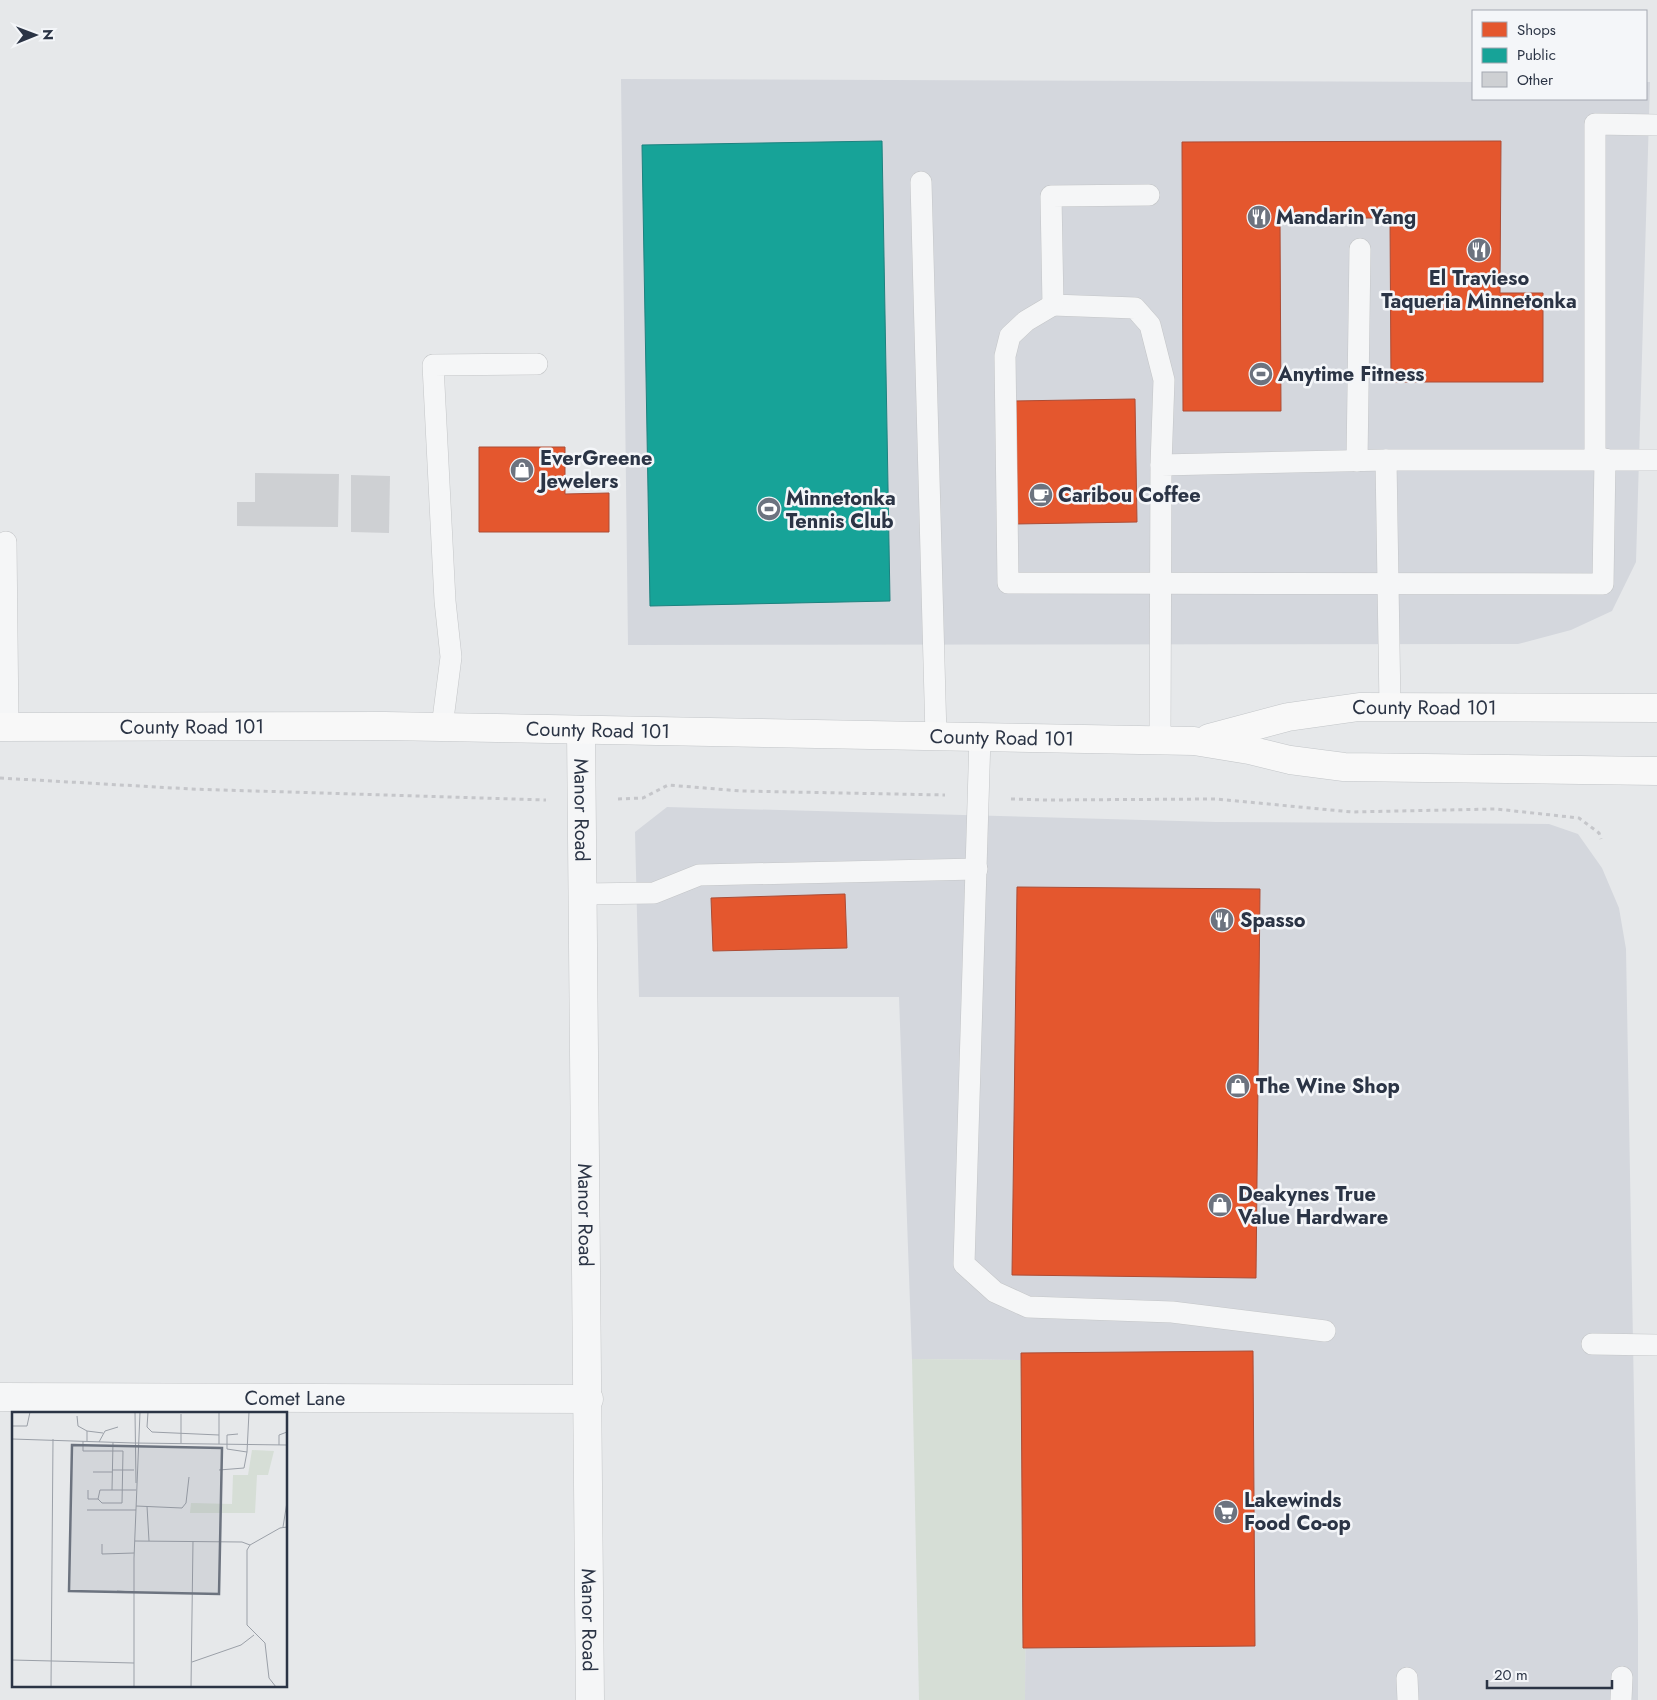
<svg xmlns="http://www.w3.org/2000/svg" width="1657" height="1700" font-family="Jost,sans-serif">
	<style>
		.built { fill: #d4d7dd }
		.green { fill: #d6ded6 }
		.shops { fill: #e4572e; stroke: #ac4c35 }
		.public { fill: #17a398; stroke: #1d827f }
		.building { fill: #ced0d3 }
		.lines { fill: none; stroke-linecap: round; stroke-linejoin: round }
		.service-casing { stroke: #c4c6c8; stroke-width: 22 }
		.minor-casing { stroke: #c4c6c8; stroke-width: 29 }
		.primary-casing { stroke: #c2c5c8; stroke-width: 29 }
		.path { stroke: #c5c6ca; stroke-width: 3; stroke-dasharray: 4 4; stroke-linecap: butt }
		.service { stroke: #f5f6f7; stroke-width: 21 }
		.minor { stroke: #f5f6f7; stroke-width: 28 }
		.primary { stroke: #f8f8f8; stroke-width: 28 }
		.labels { text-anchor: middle; stroke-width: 5; stroke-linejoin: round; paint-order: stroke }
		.poi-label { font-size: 20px; font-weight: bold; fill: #2b3445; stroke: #f4f6f9; text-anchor: start }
		.street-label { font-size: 20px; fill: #2b3445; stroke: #f4f6f9 }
		.inset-road { fill: none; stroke: #9ba0a8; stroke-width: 1 }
		.view { fill: #6c737f; fill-opacity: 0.15; stroke: #6c737f; stroke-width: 2.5 }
		.inset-edge { fill: none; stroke: #2b3445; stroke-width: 2.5 }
	</style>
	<rect width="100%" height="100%" fill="#e6e8ea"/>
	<g class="built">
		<path d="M 621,79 L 1473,82 L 1473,99 L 1646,99 L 1646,82 L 1650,82 L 1636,562 L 1612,611 L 1571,630 L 1518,644 L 628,645 Z"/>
		<path d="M 667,807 L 1216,822 L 1549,824 L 1578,834 L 1602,868 L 1619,908 L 1626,949 L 1638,1623 L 1638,1700 L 1025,1700 L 1027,1360 L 912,1359 L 899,997 L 639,997 L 635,832 Z"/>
	</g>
	<path class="green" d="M 912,1359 L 1027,1360 L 1025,1700 L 919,1700 Z"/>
	<g class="shops">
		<path d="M 1501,141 L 1500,293 L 1543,293 L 1543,382 L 1391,382 L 1390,218 L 1280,218 L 1281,411 L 1183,411 L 1182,142 Z"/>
		<path d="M 1135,399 L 1137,522 L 1015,524 L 1013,401 Z"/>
		<path d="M 479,447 L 565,447 L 565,494 L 609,493 L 609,532 L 479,532 Z"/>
		<path d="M 1017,887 L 1260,889 L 1256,1278 L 1012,1275 Z"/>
		<path d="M 845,894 L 847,948 L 713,951 L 711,898 Z"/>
		<path d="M 1253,1351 L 1255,1646 L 1023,1648 L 1021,1353 Z"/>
	</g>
	<path class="public" d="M 882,141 L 890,601 L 650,606 L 642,145 Z"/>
	<g class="building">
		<path d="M 255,473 L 339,474 L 338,527 L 237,526 L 237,502 L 255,502 Z"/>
		<path d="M 351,475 L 390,476 L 389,533 L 351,532 Z"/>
	</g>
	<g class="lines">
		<g class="service-casing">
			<g id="service">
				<path d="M 921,182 L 936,736"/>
				<path d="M 1149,195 L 1051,196 L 1053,305 L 1135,308 L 1150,325 L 1164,380 L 1161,465"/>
				<path d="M 1053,305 L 1026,321 L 1010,336 L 1005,356 L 1008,583 L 1603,584 L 1605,459"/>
				<path d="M 1595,459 L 1595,124 L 1657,125"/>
				<path d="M 1386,460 L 1390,706"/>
				<path d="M 1357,461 L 1360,249"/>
				<path d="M 6,542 L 8,727"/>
				<path d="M 442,727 L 451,657 L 445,601 L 433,365 L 537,364"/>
				<path d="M 980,737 L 964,1264 L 995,1292 L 1028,1307 L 1172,1312 L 1325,1331"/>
				<path d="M 1160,740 L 1161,465 L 1386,460 L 1657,460"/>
				<path d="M 583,894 L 654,893 L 699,875 L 977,869"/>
				<path d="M 1592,1344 L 1657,1345"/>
				<path d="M 1407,1678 L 1408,1700"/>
				<path d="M 1621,1700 L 1622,1677"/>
			</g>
		</g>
		<g class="minor-casing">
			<g id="minor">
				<path id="s1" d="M 581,730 L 590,1700"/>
				<path id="s2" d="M 0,1397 L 589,1399"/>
			</g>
		</g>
		<g class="primary-casing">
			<g id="primary">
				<path id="s3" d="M 0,727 L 385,726 L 1194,741 L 1249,750 L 1290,760 L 1344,767 L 1657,771"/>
				<path id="s4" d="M 1209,738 L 1288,717 L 1359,707 L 1657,708"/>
			</g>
		</g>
		<g class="path">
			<path d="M 0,778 L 191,789 L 546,800"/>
			<path d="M 618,799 L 643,798 L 668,785 L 741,791 L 945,795"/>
			<path d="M 1011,799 L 1047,800 L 1216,799 L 1352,812 L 1496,809 L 1579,818 L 1599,833 L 1601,839"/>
		</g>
		<use href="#service" class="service"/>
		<use href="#minor" class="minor"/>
		<use href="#primary" class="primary"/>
	</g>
	<defs>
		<g id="restaurant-disc" transform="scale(1.25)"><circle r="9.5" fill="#6c737f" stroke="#f4f6f9"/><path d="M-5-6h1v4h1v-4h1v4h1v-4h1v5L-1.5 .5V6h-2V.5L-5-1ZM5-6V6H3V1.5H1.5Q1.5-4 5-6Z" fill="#fff"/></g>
		<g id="stadium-disc" transform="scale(1.25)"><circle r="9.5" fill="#6c737f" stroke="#f4f6f9"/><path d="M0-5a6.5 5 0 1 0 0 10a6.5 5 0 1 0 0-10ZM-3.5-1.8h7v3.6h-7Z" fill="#fff"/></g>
		<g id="shop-disc" transform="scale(1.25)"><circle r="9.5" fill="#6c737f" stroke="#f4f6f9"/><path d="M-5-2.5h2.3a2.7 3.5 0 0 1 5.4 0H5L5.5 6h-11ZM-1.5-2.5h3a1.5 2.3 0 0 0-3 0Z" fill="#fff"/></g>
		<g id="cafe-disc" transform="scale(1.25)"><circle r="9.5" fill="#6c737f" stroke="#f4f6f9"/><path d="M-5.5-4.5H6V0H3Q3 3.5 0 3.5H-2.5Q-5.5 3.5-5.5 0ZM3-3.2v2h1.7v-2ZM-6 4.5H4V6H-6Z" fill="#fff"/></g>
		<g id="supermarket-disc" transform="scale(1.25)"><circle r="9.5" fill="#6c737f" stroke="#f4f6f9"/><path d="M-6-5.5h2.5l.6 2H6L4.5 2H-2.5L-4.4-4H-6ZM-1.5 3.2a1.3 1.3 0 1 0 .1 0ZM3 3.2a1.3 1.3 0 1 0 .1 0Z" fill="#fff"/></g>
	</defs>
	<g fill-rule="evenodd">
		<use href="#restaurant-disc" x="1259" y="217"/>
		<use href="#restaurant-disc" x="1479" y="250"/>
		<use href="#stadium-disc" x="1261" y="374"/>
		<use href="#shop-disc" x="522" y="470"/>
		<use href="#cafe-disc" x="1041" y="495"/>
		<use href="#stadium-disc" x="769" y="509"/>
		<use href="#restaurant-disc" x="1222" y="920"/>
		<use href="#shop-disc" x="1238" y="1086"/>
		<use href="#shop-disc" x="1220" y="1205"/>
		<use href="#supermarket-disc" x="1226" y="1512"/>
	</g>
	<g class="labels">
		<g class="poi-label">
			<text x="1276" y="224">Mandarin Yang</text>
			<text x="1479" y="285" text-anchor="middle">El Travieso<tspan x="1479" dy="23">Taqueria Minnetonka</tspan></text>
			<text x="1278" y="381">Anytime Fitness</text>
			<text x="540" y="465">EverGreene<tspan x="540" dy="23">Jewelers</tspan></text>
			<text x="1058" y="502">Caribou Coffee</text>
			<text x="786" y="505">Minnetonka<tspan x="786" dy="23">Tennis Club</tspan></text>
			<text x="1240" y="927">Spasso</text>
			<text x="1256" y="1093">The Wine Shop</text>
			<text x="1238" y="1201">Deakynes True<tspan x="1238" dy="23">Value Hardware</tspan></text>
			<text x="1244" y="1507">Lakewinds<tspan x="1244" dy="23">Food Co-op</tspan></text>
		</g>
		<g class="street-label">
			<text dy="7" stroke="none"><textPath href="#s4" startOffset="219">County Road 101</textPath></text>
			<text dy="7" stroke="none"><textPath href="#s3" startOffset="192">County Road 101</textPath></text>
			<text dy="7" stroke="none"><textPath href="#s3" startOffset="598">County Road 101</textPath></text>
			<text dy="7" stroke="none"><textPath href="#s3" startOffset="1002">County Road 101</textPath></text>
			<text dy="7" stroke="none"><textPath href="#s1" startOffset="80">Manor Road</textPath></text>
			<text dy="7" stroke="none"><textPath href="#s1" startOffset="485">Manor Road</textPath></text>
			<text dy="7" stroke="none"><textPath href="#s2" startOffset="295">Comet Lane</textPath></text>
			<text dy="7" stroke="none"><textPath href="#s1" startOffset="890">Manor Road</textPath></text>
		</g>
	</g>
	<g transform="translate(12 1412)">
		<rect width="275" height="275" fill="#e6e8ea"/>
		<path d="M 240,38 L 262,39 L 256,63 L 245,63 L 243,101 L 178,101 L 179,91 L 220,92 L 221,63 L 236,63 Z" fill="#d6ded6"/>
		<path class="inset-road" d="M 123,0 L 124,71M 136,0 L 135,15 L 140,20 L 207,23M 146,0 L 179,0M 186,0 L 207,0 L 207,32M 65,4 L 66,14 L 75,19M 0,14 L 15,14 L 18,0M 226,22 L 215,23 L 215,37 L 235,40 L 237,0M 0,27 L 122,31M 71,29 L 71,39 L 100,39M 75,29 L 75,19 L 91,21M 87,30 L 93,19 L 106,15M 101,30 L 100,78 L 124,78M 122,31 L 275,33M 169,31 L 169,2M 267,33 L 267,23 L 275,20M 100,58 L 122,58M 207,58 L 232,56 L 235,40M 81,60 L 100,60M 76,78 L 76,87 L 86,87 L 88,78 L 100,78M 86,87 L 90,91 L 110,91 L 111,39 L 100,39M 124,94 L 170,96 L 174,91 L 177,65M 135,94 L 137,129M 75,98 L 124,98M 271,115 L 275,90M 123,129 L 230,130 L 238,133 L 268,116 L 275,115M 90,132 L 90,142 L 122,141M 238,133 L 235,138 L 235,213 L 253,231 L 257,266 L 264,275M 105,179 L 121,180M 0,248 L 122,251M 180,250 L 229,233 L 242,223M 39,275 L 41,27M 122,275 L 122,146 L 128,0M 179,275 L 181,129"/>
		<path class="view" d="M 60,33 L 210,36 L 207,182 L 57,179 Z"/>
		<rect width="275" height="275" class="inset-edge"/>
	</g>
	<rect x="1472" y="10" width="175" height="90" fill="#f4f6f9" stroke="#a4a8b1"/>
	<rect x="1482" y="22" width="25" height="15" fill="#e4572e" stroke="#a4a8b1"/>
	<text x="1517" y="35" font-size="15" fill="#2b3445">Shops</text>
	<rect x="1482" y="48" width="25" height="15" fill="#17a398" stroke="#a4a8b1"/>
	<text x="1517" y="60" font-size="15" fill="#2b3445">Public</text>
	<rect x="1482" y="72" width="25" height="15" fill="#ced0d3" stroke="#a4a8b1"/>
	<text x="1517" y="85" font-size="15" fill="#2b3445">Other</text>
	<g transform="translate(35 35) rotate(89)" stroke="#f4f6f9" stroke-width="4" paint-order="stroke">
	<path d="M0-4L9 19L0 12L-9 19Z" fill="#2b3445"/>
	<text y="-8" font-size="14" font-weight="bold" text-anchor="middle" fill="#2b3445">N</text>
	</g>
	<path d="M1487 1680v8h125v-8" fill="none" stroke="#2b3445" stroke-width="2.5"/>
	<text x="1494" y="1680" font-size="15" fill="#2b3445" stroke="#f4f6f9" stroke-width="4" paint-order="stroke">20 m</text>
</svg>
